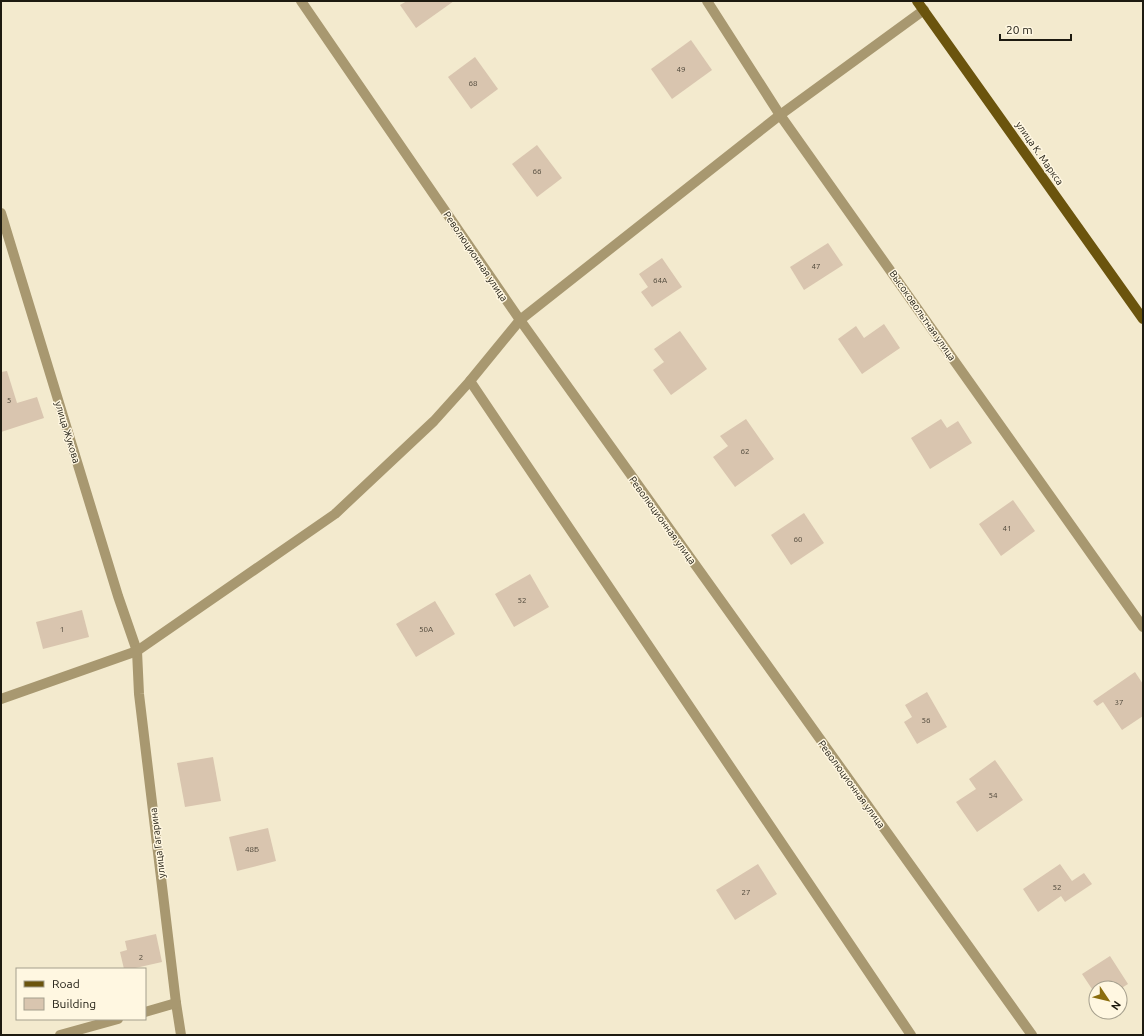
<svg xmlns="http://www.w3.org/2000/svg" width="1144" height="1036" font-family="Ubuntu,sans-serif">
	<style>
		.building { fill: #d9c5af }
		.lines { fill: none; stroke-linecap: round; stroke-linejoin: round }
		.minor { stroke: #a89870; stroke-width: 10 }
		.major { stroke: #6b540d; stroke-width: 10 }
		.labels { text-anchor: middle; stroke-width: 3; stroke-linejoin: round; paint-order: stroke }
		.number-label { font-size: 8px; fill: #4c4538 }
		.street-label { font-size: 10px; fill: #1d1a10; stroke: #fff7e1 }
	</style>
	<rect width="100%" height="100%" fill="#f3eace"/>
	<g class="building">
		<path d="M 407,1 L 454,1 L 416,28 L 400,5 Z"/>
		<path d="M 691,40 L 712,70 L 672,99 L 651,69 Z"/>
		<path d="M 475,57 L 498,89 L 471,109 L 448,77 Z"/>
		<path d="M 537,145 L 562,178 L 537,197 L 512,164 Z"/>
		<path d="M 828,243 L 843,265 L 804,290 L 790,267 Z"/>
		<path d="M 662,258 L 682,287 L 652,307 L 641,292 L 648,287 L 639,274 Z"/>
		<path d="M 884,324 L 900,348 L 862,374 L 838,339 L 856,326 L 864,338 Z"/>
		<path d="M 680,331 L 707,369 L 671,395 L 653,370 L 664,362 L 654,349 Z"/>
		<path d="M 7,371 L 17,403 L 37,397 L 44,418 L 1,432 L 1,372 Z"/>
		<path d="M 746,419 L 774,459 L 735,487 L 713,457 L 728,446 L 720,436 Z"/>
		<path d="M 941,419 L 947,428 L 958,421 L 972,443 L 930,469 L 911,438 Z"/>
		<path d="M 1013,500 L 1035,531 L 1001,556 L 979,524 Z"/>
		<path d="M 804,513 L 824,543 L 791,565 L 771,535 Z"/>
		<path d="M 530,574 L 549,607 L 514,627 L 495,594 Z"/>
		<path d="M 435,601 L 455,634 L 416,657 L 396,624 Z"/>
		<path d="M 82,610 L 89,637 L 43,649 L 36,622 Z"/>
		<path d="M 1135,672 L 1143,684 L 1143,716 L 1122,730 L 1103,702 L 1097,706 L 1093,701 Z"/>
		<path d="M 927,692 L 947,727 L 917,744 L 904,722 L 912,717 L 905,705 Z"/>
		<path d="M 213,757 L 221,801 L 185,807 L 177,763 Z"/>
		<path d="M 995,760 L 1023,800 L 977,832 L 956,802 L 976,789 L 969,779 Z"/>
		<path d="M 268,828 L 276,861 L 237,871 L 229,837 Z"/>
		<path d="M 758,864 L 777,894 L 735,920 L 716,890 Z"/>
		<path d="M 1060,864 L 1072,881 L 1084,873 L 1092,884 L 1065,902 L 1061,896 L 1038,912 L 1023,889 Z"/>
		<path d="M 156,934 L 162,962 L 131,969 L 124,969 L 120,952 L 127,950 L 125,941 Z"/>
		<path d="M 1110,956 L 1128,984 L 1120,989 L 1120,988 L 1096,988 L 1096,995 L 1082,974 Z"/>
	</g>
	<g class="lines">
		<g class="minor">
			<path d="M 301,1 L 520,320 L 1032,1035"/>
			<path d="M 707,1 L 780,115 L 1143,627"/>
			<path d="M 1,213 L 118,596 L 137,651 L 139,694 L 176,1003 L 181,1035"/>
			<path d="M 470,381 L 911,1035"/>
			<path d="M 1,699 L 137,651 L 335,514 L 434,421 L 470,381 L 520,320 L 780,115 L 924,10"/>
			<path d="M 145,1012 L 176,1003"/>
			<path d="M 60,1035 L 118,1019"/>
		</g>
		<path class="major" d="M 917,1 L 1143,319"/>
	</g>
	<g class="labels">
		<g class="number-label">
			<text x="681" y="72">49</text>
			<text x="473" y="86">68</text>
			<text x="537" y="174">66</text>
			<text x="816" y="269">47</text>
			<text x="660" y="283">64А</text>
			<text x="9" y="403">5</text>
			<text x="745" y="454">62</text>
			<text x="1007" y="531">41</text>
			<text x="798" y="542">60</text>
			<text x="522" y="603">52</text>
			<text x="62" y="632">1</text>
			<text x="426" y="632">50А</text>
			<text x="1119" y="705">37</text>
			<text x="926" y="723">56</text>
			<text x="993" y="798">54</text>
			<text x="252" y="852">48Б</text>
			<text x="1057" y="890">52</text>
			<text x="746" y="895">27</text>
			<text x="141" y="960">2</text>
		</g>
		<g class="street-label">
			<text transform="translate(1040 153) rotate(55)" y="4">улица К. Маркса</text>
			<text transform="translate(476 256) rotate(56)" y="4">Революционная улица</text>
			<text transform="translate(923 315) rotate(55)" y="4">Высоковольтная улица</text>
			<text transform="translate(68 432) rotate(73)" y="4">улица Жукова</text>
			<text transform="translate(663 520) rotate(54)" y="4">Революционная улица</text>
			<text transform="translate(852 784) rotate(54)" y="4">Революционная улица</text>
			<text transform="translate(157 843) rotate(-97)" y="4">улица Гагарина</text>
		</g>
	</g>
	<rect width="1144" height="1036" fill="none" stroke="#1d1a10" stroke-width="4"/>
	<rect x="16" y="968" width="130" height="52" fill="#fff7e1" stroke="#a59f8d"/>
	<rect x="24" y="981" width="20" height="6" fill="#6b540d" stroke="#a59f8d"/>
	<text x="52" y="988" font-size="12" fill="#1d1a10">Road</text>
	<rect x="24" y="998" width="20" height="12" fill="#d9c5af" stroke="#a59f8d"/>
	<text x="52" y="1008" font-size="12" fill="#1d1a10">Building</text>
	<g transform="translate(1108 1000) rotate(125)"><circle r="19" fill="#fff7e1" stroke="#a59f8d"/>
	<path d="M0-3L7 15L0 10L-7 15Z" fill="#8b6d0e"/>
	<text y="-6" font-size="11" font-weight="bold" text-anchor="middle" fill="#1d1a10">N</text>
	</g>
	<path d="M1000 34v6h71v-6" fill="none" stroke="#1d1a10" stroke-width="2"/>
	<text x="1006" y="34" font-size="12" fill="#1d1a10" stroke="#fff7e1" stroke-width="3" paint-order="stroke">20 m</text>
</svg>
